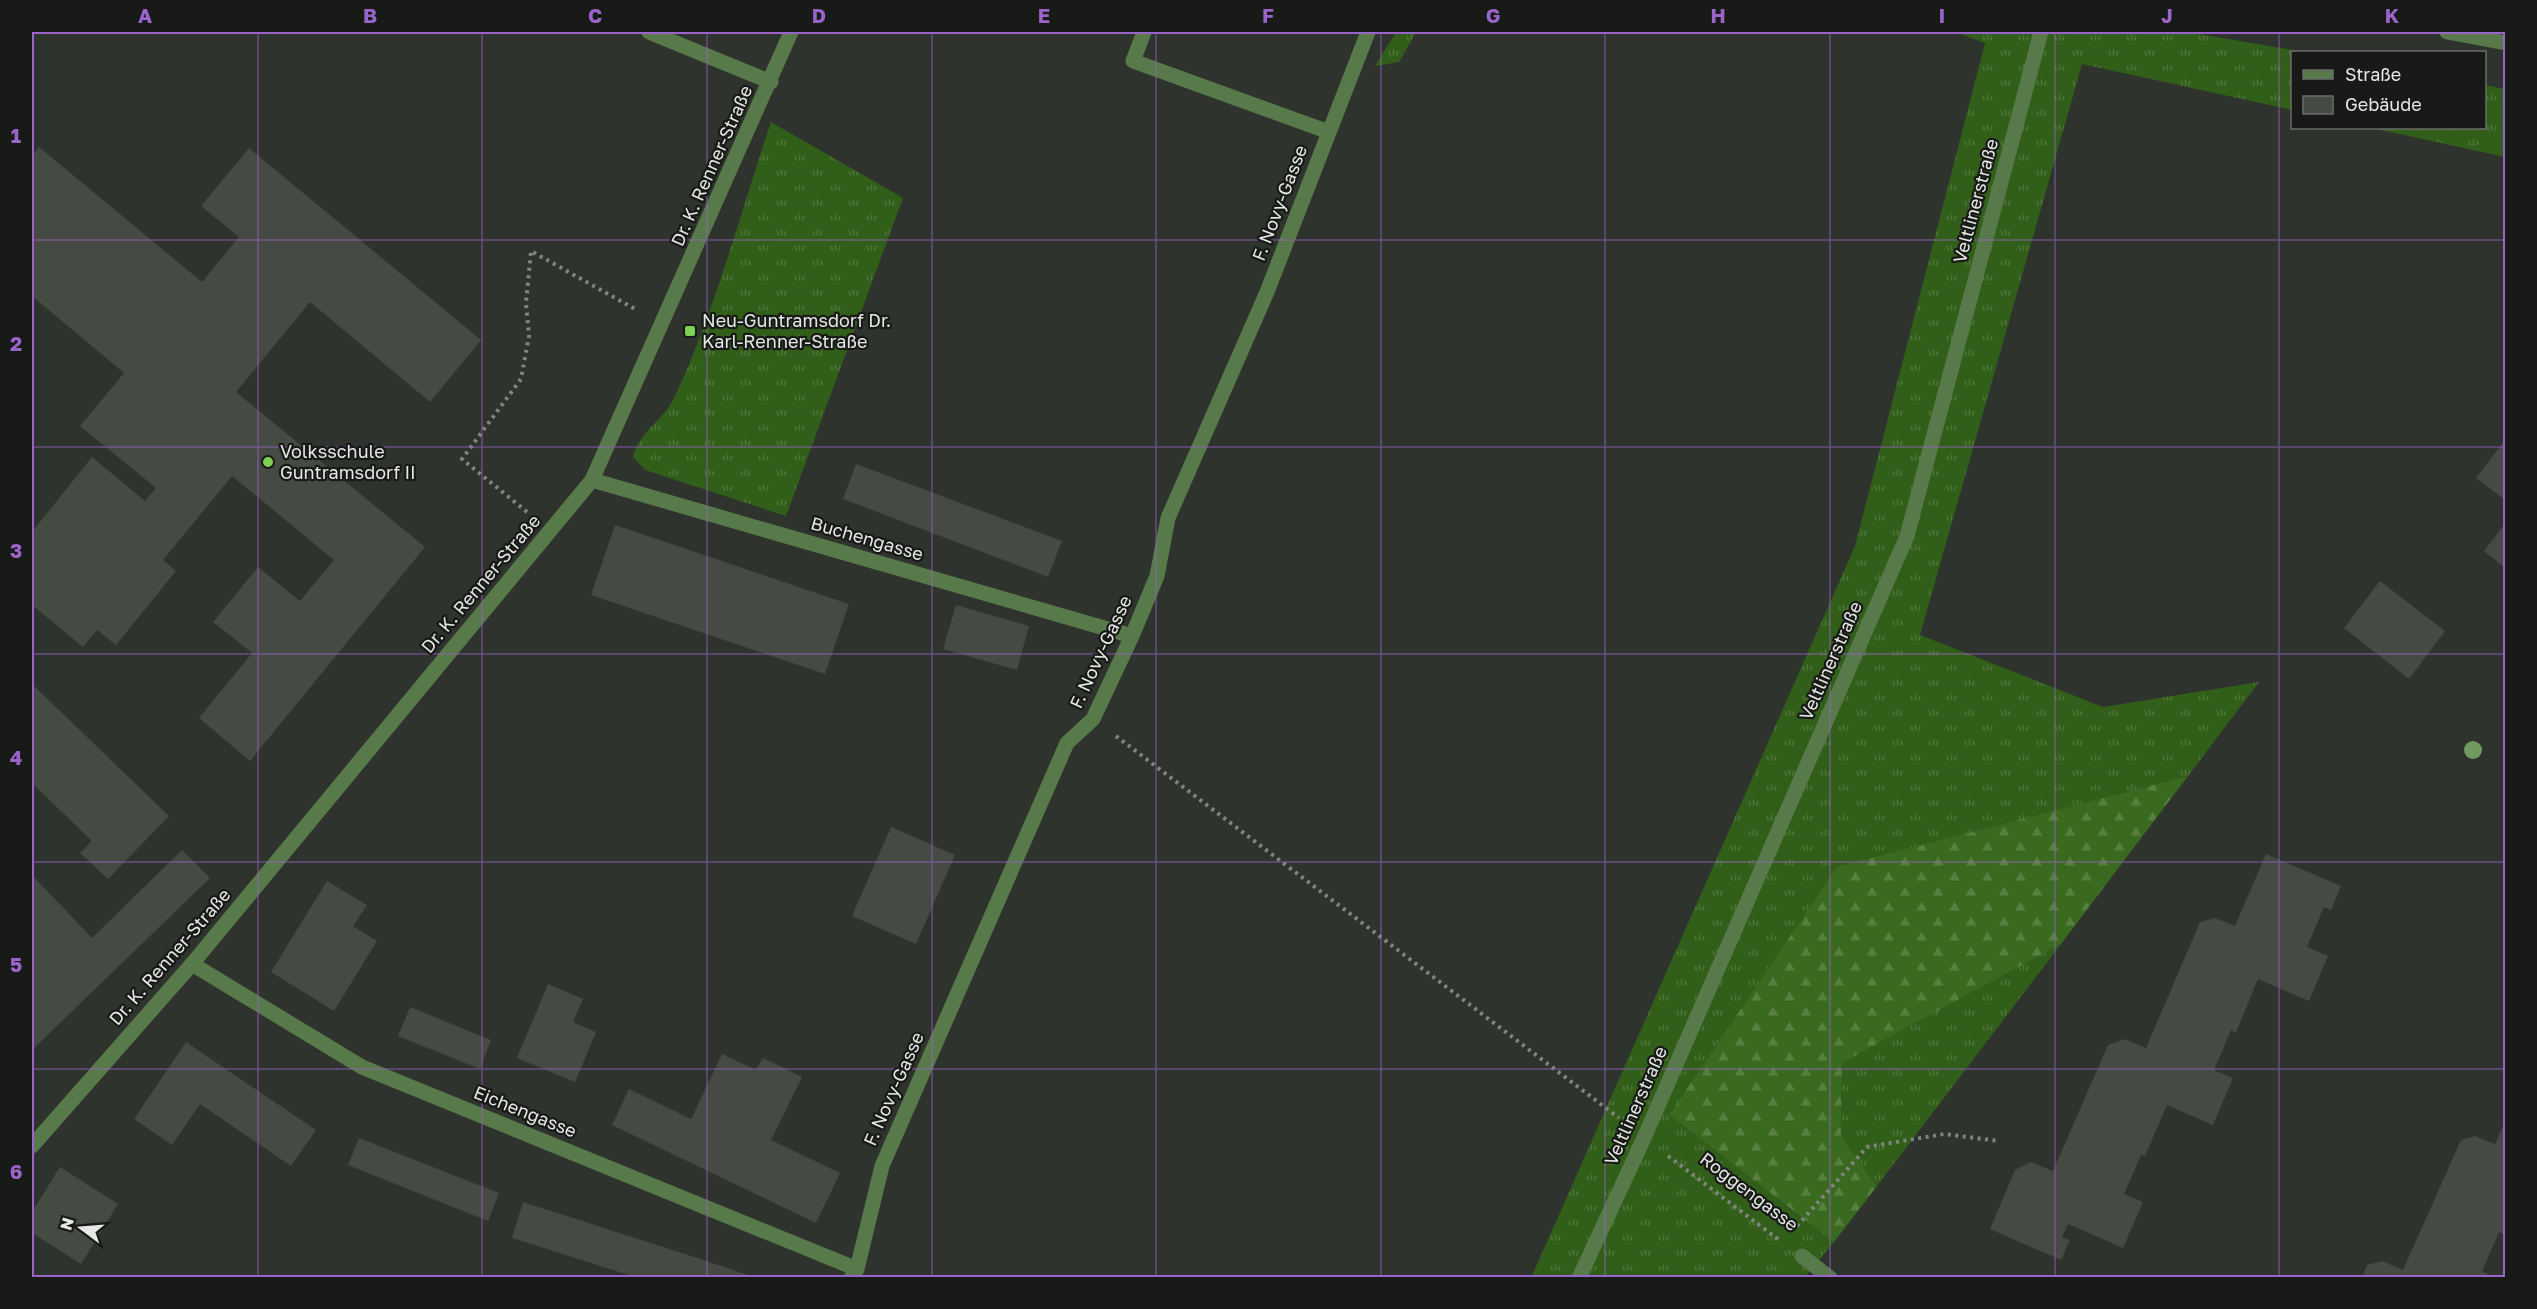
<svg xmlns="http://www.w3.org/2000/svg" width="2537" height="1309" font-family="'Golos Text',sans-serif">
	<style>
		.grass { fill: url(#grass-tufts) }
		.forest { fill: url(#forest-firs) }
		.building { fill: #454a43 }
		.lines { fill: none; stroke-linecap: round; stroke-linejoin: round }
		.path { stroke: #828681; stroke-width: 4; stroke-dasharray: 3 4.5; stroke-linecap: butt }
		.lane { stroke: #587949; stroke-width: 15 }
		.street { stroke: #587949; stroke-width: 15 }
		.tree { fill: #70985f }
		.grid { fill: none; stroke: #9b64ca; stroke-width: 1.5; stroke-opacity: 0.55 }
		.poi-dot { fill: #7dd154; stroke: #181a17; stroke-width: 2 }
		.labels { text-anchor: middle; stroke-width: 4.5; stroke-linejoin: round; paint-order: stroke }
		.street-label { font-size: 18px; fill: #e5e8e4; stroke: #181a17 }
		.poi-label { font-size: 18px; fill: #e5e8e4; stroke: #181a17; text-anchor: start }
		.neatline { fill: none; stroke: #9b64ca; stroke-width: 2 }
		.grid-label { font-size: 20px; text-anchor: middle; font-weight: bold; fill: #9b64ca }
	</style>
	<defs>
		<pattern id="grass-tufts" width="24" height="20" patternUnits="userSpaceOnUse" patternTransform="scale(1.5)"><rect width="24" height="20" fill="#315e19"/><path d="M3 7l-1-3M5 7V3M7 7l1-3M15 17l-1-3M17 17v-4M19 17l1-3" fill="none" stroke="#4f753a"/></pattern>
		<pattern id="forest-firs" width="22" height="20" patternUnits="userSpaceOnUse" patternTransform="scale(1.5)"><rect width="22" height="20" fill="#396a20"/><path d="M5 1l3.5 6h-7zM16 11l3.5 6h-7z" fill="#567f40"/></pattern>
	</defs>
	<rect width="100%" height="100%" fill="#2f332d"/>
	<g class="grass">
		<path d="M 1396,32 L 1416,32 L 1399,62 L 1375,66 Z"/>
		<path d="M 1955,32 L 2187,32 L 2304,52 L 2292,52 L 2292,110 L 2082,64 L 1920,635 L 2103,707 L 2259,682 L 2188,776 L 1837,868 L 1669,1115 L 1834,1242 L 1805,1277 L 1531,1278 L 1855,546 L 1985,43 Z"/>
		<path d="M 2485,85 L 2505,89 L 2505,157 L 2372,128 L 2484,128 Z"/>
		<path d="M 771,122 L 903,198 L 786,516 L 645,470 L 633,457 C 641,429 663,421 674,398 C 714,314 741,211 771,122 Z"/>
		<path d="M 2061,944 L 1877,1186 L 1841,1136 L 1842,1063 Z"/>
	</g>
	<path class="forest" d="M 2188,776 L 2061,944 L 1842,1063 L 1841,1136 L 1877,1186 L 1834,1242 L 1669,1115 L 1837,867 Z"/>
	<g class="building">
		<path d="M 39,147 L 202,282 L 239,237 L 201,206 L 249,148 L 481,340 L 430,402 L 310,302 L 236,392 L 425,547 L 250,761 L 199,718 L 252,653 L 213,622 L 258,567 L 300,601 L 334,560 L 232,476 L 163,560 L 176,571 L 116,645 L 97,630 L 83,647 L 32,605 L 32,532 L 92,457 L 145,501 L 156,488 L 80,426 L 124,373 L 32,296 L 32,156 Z"/>
		<path d="M 2505,440 L 2505,500 L 2476,478 Z"/>
		<path d="M 856,464 L 1062,541 L 1048,577 L 843,499 Z"/>
		<path d="M 2505,524 L 2505,568 L 2484,551 Z"/>
		<path d="M 615,525 L 849,604 L 825,674 L 591,595 Z"/>
		<path d="M 2380,581 L 2445,631 L 2409,679 L 2344,628 Z"/>
		<path d="M 956,605 L 1029,626 L 1017,670 L 943,649 Z"/>
		<path d="M 32,684 L 169,816 L 108,879 L 80,853 L 92,841 L 32,783 Z"/>
		<path d="M 891,827 L 955,855 L 916,944 L 852,916 Z"/>
		<path d="M 182,850 L 210,878 L 32,1050 L 32,875 L 92,938 Z"/>
		<path d="M 2266,854 L 2341,886 L 2331,910 L 2324,907 L 2307,947 L 2328,956 L 2309,1001 L 2258,979 L 2236,1033 L 2231,1030 L 2214,1070 L 2233,1078 L 2213,1125 L 2167,1105 L 2145,1156 L 2141,1155 L 2124,1194 L 2143,1202 L 2123,1248 L 2068,1224 L 2062,1237 L 2070,1240 L 2061,1260 L 1990,1229 L 2015,1170 L 2031,1162 L 2053,1171 L 2108,1045 L 2125,1039 L 2146,1048 L 2200,922 L 2215,918 L 2235,926 Z"/>
		<path d="M 327,881 L 367,905 L 353,926 L 377,941 L 334,1011 L 271,972 Z"/>
		<path d="M 548,984 L 583,999 L 573,1022 L 596,1032 L 575,1082 L 517,1058 Z"/>
		<path d="M 410,1007 L 491,1040 L 480,1069 L 398,1036 Z"/>
		<path d="M 186,1042 L 316,1130 L 291,1166 L 200,1104 L 172,1145 L 134,1119 Z"/>
		<path d="M 722,1054 L 756,1070 L 763,1058 L 802,1077 L 771,1140 L 840,1173 L 816,1223 L 612,1125 L 629,1089 L 691,1119 Z"/>
		<path d="M 2505,1121 L 2505,1228 L 2503,1234 L 2499,1232 L 2482,1271 L 2496,1278 L 2362,1278 L 2367,1265 L 2382,1261 L 2403,1270 L 2461,1140 L 2475,1136 L 2495,1144 Z"/>
		<path d="M 359,1138 L 499,1193 L 488,1221 L 348,1165 Z"/>
		<path d="M 60,1167 L 118,1204 L 81,1264 L 32,1233 L 32,1212 Z"/>
		<path d="M 523,1202 L 685,1254 L 757,1278 L 638,1278 L 512,1238 Z"/>
	</g>
	<g class="lines">
		<g class="path">
			<path d="M 527,512 L 462,459 L 521,379 L 529,336 L 526,303 L 531,251 L 635,309"/>
			<path d="M 1116,736 L 1619,1118"/>
			<path d="M 1668,1156 L 1779,1240"/>
			<path d="M 1797,1226 L 1867,1147 L 1944,1134 L 1999,1141"/>
		</g>
		<path class="lane" d="M 1144,32 L 1133,61 L 1329,132"/>
		<g class="street">
			<path d="M 649,32 L 771,82"/>
			<path d="M 2447,32 L 2506,43"/>
			<path d="M 592,480 L 1132,636"/>
			<path d="M 192,964 L 362,1067 L 857,1269"/>
			<path d="M 32,1146 L 192,964 L 592,480 L 791,32"/>
			<path d="M 1802,1256 L 1830,1278"/>
			<path d="M 851,1278 L 857,1269 L 882,1166 L 1067,743 L 1093,719 L 1132,636 L 1157,576 L 1168,518 L 1267,292 L 1368,32"/>
			<path d="M 1579,1278 L 1644,1138 L 1907,536 L 2041,32"/>
		</g>
	</g>
	<circle class="tree" cx="2473" cy="750" r="9"/>
	<path class="grid" d="M 258,32 L 258,1278M 482,32 L 482,1278M 707,32 L 707,1278M 932,32 L 932,1278M 1156,32 L 1156,1278M 1381,32 L 1381,1278M 1605,32 L 1605,1278M 1830,32 L 1830,1278M 2055,32 L 2055,1278M 2279,32 L 2279,1278M 32,240 L 2506,240M 32,447 L 2506,447M 32,654 L 2506,654M 32,862 L 2506,862M 32,1069 L 2506,1069"/>
	<g class="poi-dot">
		<rect x="684" y="325" width="12" height="12" rx="3"/>
		<circle cx="268" cy="462" r="6"/>
	</g>
	<g class="labels">
		<g class="street-label">
			<text transform="translate(712 166) rotate(-66)" y="6">Dr. K. Renner-Straße</text>
			<text transform="translate(1976 201) rotate(-75)" y="6">Veltlinerstraße</text>
			<text transform="translate(1280 203) rotate(-69)" y="6">F. Novy-Gasse</text>
			<text transform="translate(867 539) rotate(16)" y="6">Buchengasse</text>
			<text transform="translate(481 584) rotate(-50)" y="6">Dr. K. Renner-Straße</text>
			<text transform="translate(1101 652) rotate(-65)" y="6">F. Novy-Gasse</text>
			<text transform="translate(1831 661) rotate(-66)" y="6">Veltlinerstraße</text>
			<text transform="translate(170 957) rotate(-49)" y="6">Dr. K. Renner-Straße</text>
			<text transform="translate(894 1089) rotate(-66)" y="6">F. Novy-Gasse</text>
			<text transform="translate(1636 1106) rotate(-66)" y="6">Veltlinerstraße</text>
			<text transform="translate(525 1112) rotate(22)" y="6">Eichengasse</text>
			<text transform="translate(1749 1192) rotate(37)" y="6">Roggengasse</text>
		</g>
		<g class="poi-label">
			<text x="702" y="327">Neu-Guntramsdorf Dr.<tspan x="702" dy="21">Karl-Renner-Straße</tspan></text>
			<text x="280" y="458">Volksschule<tspan x="280" dy="21">Guntramsdorf II</tspan></text>
		</g>
	</g>
	<rect width="2537" height="1309" fill="none" stroke="#181a17" stroke-width="66"/>
	<rect x="2291" y="51" width="195" height="78" fill="#181a17" stroke="#6a6c69" stroke-width="1.5"/>
	<rect x="2303" y="70" width="30" height="9" fill="#587949" stroke="#6a6c69" stroke-width="1.5"/>
	<text x="2345" y="81" font-size="18" fill="#e5e8e4">Straße</text>
	<rect x="2303" y="96" width="30" height="18" fill="#454a43" stroke="#6a6c69" stroke-width="1.5"/>
	<text x="2345" y="111" font-size="18" fill="#e5e8e4">Gebäude</text>
	<g transform="translate(81 1228) rotate(286)" stroke="#181a17" stroke-width="4.5" paint-order="stroke">
	<path d="M0-4.5L10 22L0 15L-10 22Z" fill="#e5e8e4"/>
	<text y="-9" font-size="16" font-weight="bold" text-anchor="middle" fill="#e5e8e4">N</text>
	</g>
	<rect x="33" y="33" width="2471" height="1243" class="neatline"/>
	<g class="grid-label">
		<text x="145" y="23">A</text>
		<text x="370" y="23">B</text>
		<text x="595" y="23">C</text>
		<text x="819" y="23">D</text>
		<text x="1044" y="23">E</text>
		<text x="1268" y="23">F</text>
		<text x="1493" y="23">G</text>
		<text x="1718" y="23">H</text>
		<text x="1942" y="23">I</text>
		<text x="2167" y="23">J</text>
		<text x="2392" y="23">K</text>
		<text x="16" y="143">1</text>
		<text x="16" y="351">2</text>
		<text x="16" y="558">3</text>
		<text x="16" y="765">4</text>
		<text x="16" y="972">5</text>
		<text x="16" y="1179">6</text>
	</g>
</svg>
